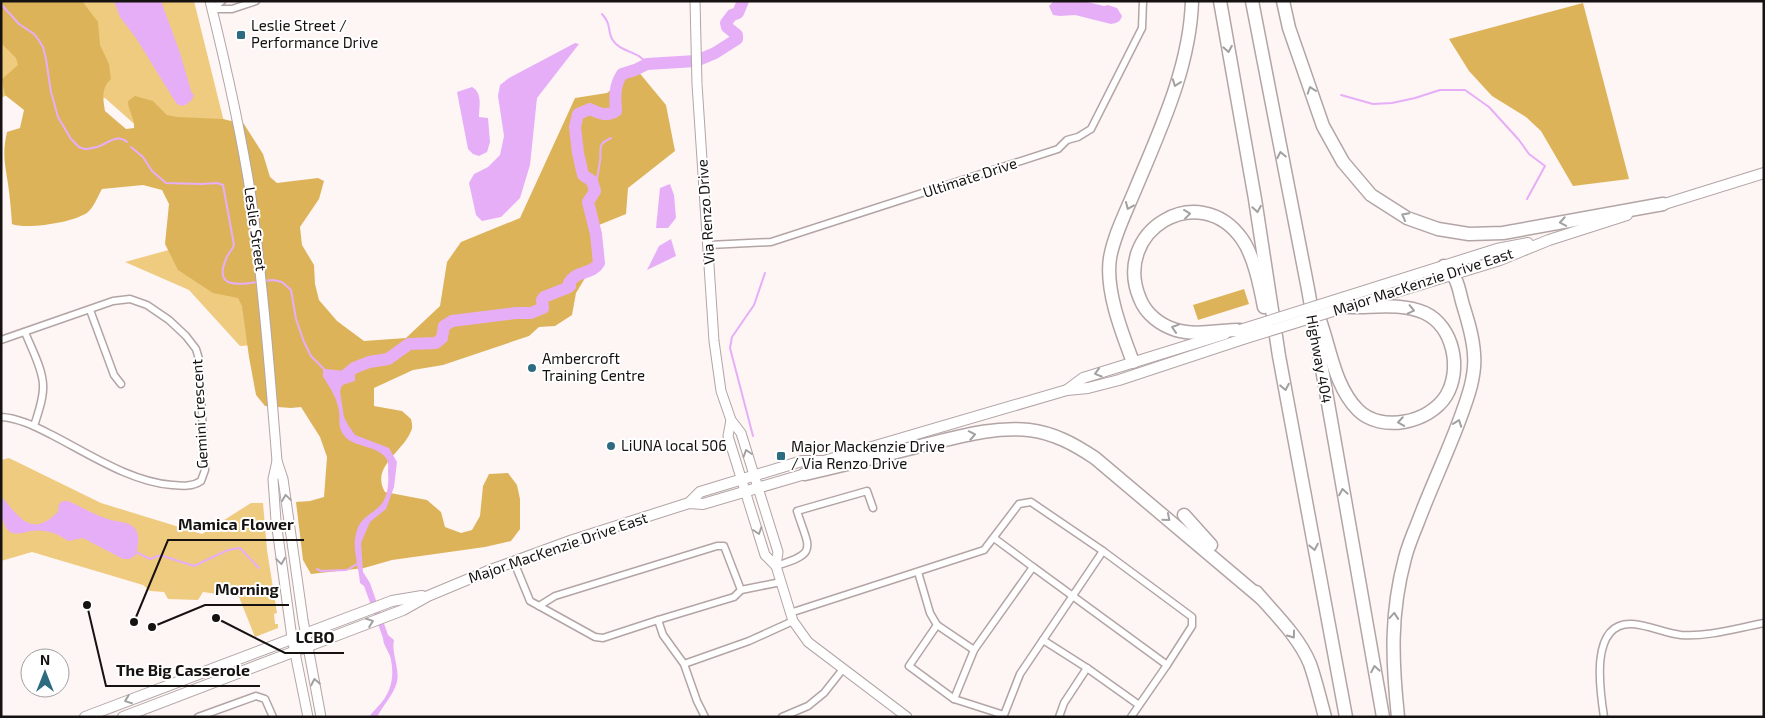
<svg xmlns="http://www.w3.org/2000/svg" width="1765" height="718" font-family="'Exo 2',sans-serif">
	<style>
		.green { fill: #efcb80 }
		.forest { fill: #ddb35a }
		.water { fill: #e7aef8 }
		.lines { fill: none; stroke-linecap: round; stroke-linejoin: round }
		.stream { stroke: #e7aef8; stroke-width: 2 }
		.river { stroke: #e7aef8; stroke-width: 12 }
		.street-casing { stroke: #b3a5a5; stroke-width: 9 }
		.secondary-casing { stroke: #b3a5a5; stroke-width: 11 }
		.primary-casing { stroke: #b3a5a5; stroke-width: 12 }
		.highway-casing { stroke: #b3a5a5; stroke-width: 15 }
		.street { stroke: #fff; stroke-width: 6 }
		.secondary { stroke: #fff; stroke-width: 9 }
		.primary { stroke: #fff; stroke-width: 10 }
		.highway { stroke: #fff; stroke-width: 12 }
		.primary-bridge-casing { stroke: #b3a5a5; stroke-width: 12; stroke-linecap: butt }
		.primary-bridge { stroke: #fff; stroke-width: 10 }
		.oneway { stroke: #a2a0a0 }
		.poi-dot { fill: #2d6b81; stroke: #fff; stroke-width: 2 }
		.labels { text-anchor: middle; stroke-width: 4; stroke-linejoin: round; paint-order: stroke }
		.poi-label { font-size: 15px; fill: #171212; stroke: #fff; text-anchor: start }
		.street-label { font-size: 15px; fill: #171212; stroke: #fff }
		.leader { fill: none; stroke: #171212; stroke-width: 2 }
		.callout-dot { fill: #171212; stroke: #fff; stroke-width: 2 }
		.callout-label { font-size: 16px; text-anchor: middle; font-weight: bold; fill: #171212; stroke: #fff; stroke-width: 4; stroke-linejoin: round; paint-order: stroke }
	</style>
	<rect width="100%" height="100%" fill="#fef5f5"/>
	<g class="green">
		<path d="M 1,1 L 194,1 L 229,142 L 255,345 L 240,346 L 189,290 L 125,262 L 194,243 L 167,153 L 105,98 L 15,91 L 1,98 Z"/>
		<path d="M 9,458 L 101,503 L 202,534 L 251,503 L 263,503 L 267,550 L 277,613 L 274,614 L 275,624 L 278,624 L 278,628 L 255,637 L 239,597 L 203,592 L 198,600 L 168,599 L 164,592 L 150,591 L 143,585 L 32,552 L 1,561 L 1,460 Z"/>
	</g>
	<g class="forest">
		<path d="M 1,1 L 82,1 L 98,22 L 100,45 L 109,64 L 111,79 C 101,88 103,98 105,111 L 126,129 L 134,128 C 135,118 128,111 128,101 L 135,96 L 153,101 L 167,115 L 177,117 L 223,119 L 244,124 L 263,154 L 270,177 L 277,183 L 318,178 L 324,181 L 319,199 L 300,227 L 302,245 L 314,265 L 315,284 L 319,300 L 337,321 L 364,341 L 406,338 L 440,306 L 447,262 L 461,242 L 520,218 L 575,98 L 607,93 L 637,70 L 666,105 L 675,151 L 628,188 L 626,214 L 594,227 L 596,260 L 576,293 L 572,315 L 555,326 L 539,327 L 529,336 L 443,365 L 413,370 L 374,388 L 374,406 L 402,411 L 411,419 C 412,423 413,428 411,431 C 404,451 370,467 385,492 L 427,500 L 441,512 L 445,527 L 461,533 L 472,530 L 480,516 L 483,486 L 489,474 L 508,473 L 517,485 L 520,499 L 520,529 L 511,541 L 485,547 L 392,560 L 364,568 L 311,574 L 303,560 L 296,502 L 310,501 L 324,497 L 327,457 L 320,437 L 301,407 L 291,408 L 265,406 L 256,395 L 249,357 L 242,306 L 238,298 L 213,293 L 178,270 L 165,244 L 169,204 L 162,190 L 143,185 L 102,189 C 98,196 94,207 88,212 C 76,222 27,230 12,224 C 11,211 10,197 8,184 C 5,163 2,154 7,132 L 20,128 L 24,110 L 5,95 L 2,79 L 18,65 L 16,58 L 1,43 Z"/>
		<path d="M 1583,3 L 1629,179 L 1573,186 L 1541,131 L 1526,117 L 1492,96 L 1469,71 L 1449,39 Z"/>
		<path d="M 1244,289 L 1249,304 L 1198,320 L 1193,305 Z"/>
	</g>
	<g class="water">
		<path d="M 114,1 L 161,1 L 180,53 L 192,94 L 194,94 C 193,100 188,104 182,106 L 177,104 L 173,98 L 136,38 L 120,17 Z"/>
		<path d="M 1054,1 L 1083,1 L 1104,6 L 1108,5 L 1117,8 L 1122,16 C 1120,22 1117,23 1111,24 L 1075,15 L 1060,16 L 1053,15 L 1049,6 Z"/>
		<path d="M 575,43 L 579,44 L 537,98 L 530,165 L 520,198 L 501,217 L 482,221 L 476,215 L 469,183 L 474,174 L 488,167 L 500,155 L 504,136 L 498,96 L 500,85 L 509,78 Z"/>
		<path d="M 472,87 C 483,93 479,107 479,117 L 488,118 L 490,142 L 487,152 L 479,156 L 473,154 L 468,149 L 457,92 Z"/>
		<path d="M 670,184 L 674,195 L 676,218 L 668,228 L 656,228 L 660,188 Z"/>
		<path d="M 671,239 L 676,256 L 647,270 L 659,246 Z"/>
		<path d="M 325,369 L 355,372 L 355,381 L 342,385 L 340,391 L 344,417 L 348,425 L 355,435 L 389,448 L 397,462 L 394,487 L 386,509 L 370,522 L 361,543 L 363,572 L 370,583 L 388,635 L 394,640 C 391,653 400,668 397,682 C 393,696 383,705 377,717 L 369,717 C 373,711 378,707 382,702 C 392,689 394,675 391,660 C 390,652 383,646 383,638 L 364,586 L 360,583 C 359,568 352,549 356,534 C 360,515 374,515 383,502 C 388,494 389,482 388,472 C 388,468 389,462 386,458 C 375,444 352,448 343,434 C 338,427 340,418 339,411 C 337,398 330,387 323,377 L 323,370 Z"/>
		<path d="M 1,496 C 20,518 31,538 58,512 L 59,504 L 63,501 L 68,501 C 82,507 96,516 111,520 C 119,522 131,522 136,530 C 140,537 138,549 135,556 L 130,559 L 123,559 L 83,538 L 68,541 C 56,532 44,529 30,531 C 23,533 17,535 10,532 C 0,523 1,509 1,496 Z"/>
	</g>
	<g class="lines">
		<g class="stream">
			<path d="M 1,4 L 19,24 L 34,34 L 38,39 L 43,47 L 46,59 L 51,92 L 58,117 L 71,139 L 79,147 L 84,149 C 88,149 93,148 97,147 C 107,144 117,133 127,142"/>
			<path d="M 602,14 C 612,25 607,30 612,39 C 620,53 638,50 647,64"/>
			<path d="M 1341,95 L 1373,104 L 1392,103 L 1415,98 L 1440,90 L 1465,90 L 1489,107 L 1519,140 L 1529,154 L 1545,166 L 1527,199"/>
			<path d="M 131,147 L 143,157 L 152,171 L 166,183 L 201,184 L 217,183 L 223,185 L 234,245 C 232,251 228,253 226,259 C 214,288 237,285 257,282"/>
			<path d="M 595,186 C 597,178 599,169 600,161 C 602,148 596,145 611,138"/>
			<path d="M 264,281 L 273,280 L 282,282 L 291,290 L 296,319 L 304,342 L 311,356 L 325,370"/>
			<path d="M 753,436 L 730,348 L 732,337 L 754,305 L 765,273"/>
			<path d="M 136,552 L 150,559 L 158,556 L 163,556 L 194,566 L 228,550 L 240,548 L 259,568"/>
			<path d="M 317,569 L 321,571 L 346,570 C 351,569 354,564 359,564"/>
		</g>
		<path class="river" d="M 336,383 L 354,368 L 369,362 L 388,359 L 409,344 L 436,343 L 442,338 L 444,326 L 452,321 L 516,313 L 531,313 L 543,308 L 542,300 L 544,297 L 567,288 L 570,286 L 569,283 C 576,270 592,275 599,263 L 596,234 L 588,202 L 595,191 L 592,181 L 583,175 L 578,153 L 575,127 L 578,114 L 590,109 C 598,113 607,117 616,111 C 615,97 614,86 622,74 L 635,70 L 647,64 L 696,61 L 715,53 L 737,39 L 737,35 L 727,27 L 726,23 L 732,15 L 738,13 L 743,1"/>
		<g class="street-casing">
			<g id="street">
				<path d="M 212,9 L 232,9 L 256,1"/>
				<path d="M 212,9 L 222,1"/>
				<path d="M 709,245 L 771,242 L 1058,149 L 1067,140 L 1078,137 L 1091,129 L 1142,28 L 1143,1"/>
				<path d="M 90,310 L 114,375 L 121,384"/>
				<path d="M 25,332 C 31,348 42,367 43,384 C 44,398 38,413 34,426"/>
				<path d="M 1,340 L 113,301 L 130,299 L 147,305 L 169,320 L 186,336 L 196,349 L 199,359 L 205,470 L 201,481 C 192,487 183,486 172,485 C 131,482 89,454 52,435 C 36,427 19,418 1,417"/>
				<path d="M 994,538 L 1033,567"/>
				<path d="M 514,562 L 530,601 L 595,637 L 603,638 L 658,620"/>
				<path d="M 776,566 C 819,553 809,549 797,511 L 867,491 L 873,508"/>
				<path d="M 918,572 L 930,613 L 937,625 L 909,666 L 954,699 L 1004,715 L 1020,674 L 1103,551"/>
				<path d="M 539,606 L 555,596 L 717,546 L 724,546 L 741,590"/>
				<path d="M 790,613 L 984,550 L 1019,504 L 1031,502 L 1103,551 L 1192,617 L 1192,626 L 1167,665 L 1131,717"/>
				<path d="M 937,625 L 974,650 L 1033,567 L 1167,665"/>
				<path d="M 1043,640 L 1087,668 L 1064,703 L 1059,717"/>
				<path d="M 684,664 L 749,641 L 793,621"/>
				<path d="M 1087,668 L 1139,705"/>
				<path d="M 954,699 L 974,650"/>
				<path d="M 198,717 L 256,696 L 265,699 L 273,717"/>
				<path d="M 705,717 L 697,701 L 684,664 L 663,635 L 658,620 L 734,597 L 741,590 L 781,582"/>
				<path d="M 782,717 L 808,706 L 824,693 L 843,669"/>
				<path d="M 1604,717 C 1600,691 1589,622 1632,624 C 1649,625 1664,633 1681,635 C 1708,637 1737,628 1764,623"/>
			</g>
		</g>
		<g class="secondary-casing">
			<g id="secondary">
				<path d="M 210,1 C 226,66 241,131 251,197 C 263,285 270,373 277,461 L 283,479 L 303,620 L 321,717"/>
				<path d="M 695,1 L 697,84 L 714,341 L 721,391 L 731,420 L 741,433 L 778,552 L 776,566"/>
				<path d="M 731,420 L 728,436 L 765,555 L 776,566 L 793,621 L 808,642 L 907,717"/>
				<path d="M 277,461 L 273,479 L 276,521 L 292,638 L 308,717"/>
			</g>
		</g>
		<g class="primary-casing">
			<g id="primary">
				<path d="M 1658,206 L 1764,173"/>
				<path d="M 1345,297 L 1497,249 L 1528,243"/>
				<path d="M 1354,305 L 1500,260 L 1549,240 L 1627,215"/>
				<path d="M 1067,390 L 1083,378 L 1225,334"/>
				<path d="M 689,503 L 700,492 L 802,461 L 824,461 L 1067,390 L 1088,388 L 1119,380 L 1243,339"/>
				<path d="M 85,717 L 392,601 L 422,596"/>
				<path d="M 123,717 L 403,610 L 428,596 L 488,571 L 573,540 L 689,503 L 703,504 L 805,474 L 824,461"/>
			</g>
		</g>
		<g class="highway-casing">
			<g id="highway">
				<path d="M 1220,1 L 1255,199 L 1279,356 L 1346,717"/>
				<path d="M 1252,1 L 1308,289 L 1383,717"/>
				<path d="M 1283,1 L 1289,28 L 1323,126 L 1343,162 L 1371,195 L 1407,218 L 1438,229 L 1469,234 L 1503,233 L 1663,204"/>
				<path d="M 1317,312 C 1330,344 1333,385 1358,410 C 1381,433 1429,423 1446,396 C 1462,370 1454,327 1425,313 C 1400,302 1371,308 1346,307"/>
				<path d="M 1240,330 C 1220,330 1196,336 1176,330 C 1160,325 1146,314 1140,299 C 1111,231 1199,178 1242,239 C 1254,256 1260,286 1264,307"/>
				<path d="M 1133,362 C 1122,333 1105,290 1110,258 C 1114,235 1126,212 1135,190 C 1160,130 1190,67 1192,1"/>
				<path d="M 805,474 C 843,465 882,456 920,446 C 955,438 992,426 1029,430 C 1054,433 1074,444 1095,458 L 1261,598"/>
				<path d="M 1184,515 L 1211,545"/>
				<path d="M 1256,592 C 1275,614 1299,637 1310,664 C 1316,681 1320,699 1325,717"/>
				<path d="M 1398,717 C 1392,660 1390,614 1405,558 C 1408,546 1413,534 1418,522 C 1431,487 1448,452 1461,416 C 1468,397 1476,375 1474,354 C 1473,337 1468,321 1463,305 C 1458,288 1459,278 1444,266"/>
			</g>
		</g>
		<use href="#street" class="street"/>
		<use href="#secondary" class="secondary"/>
		<use href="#primary" class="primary"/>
		<use href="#highway" class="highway"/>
		<g class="primary-bridge-casing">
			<g id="primary-bridge">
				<path d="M 1240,330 L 1345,297"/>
				<path d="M 1243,339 L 1346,307"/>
			</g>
		</g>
		<use href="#primary-bridge" class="primary-bridge"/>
	</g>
	<defs><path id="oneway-chevron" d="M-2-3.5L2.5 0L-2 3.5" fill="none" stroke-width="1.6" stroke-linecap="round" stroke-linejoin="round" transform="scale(1.25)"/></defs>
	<g class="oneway">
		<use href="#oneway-chevron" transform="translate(1228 49) rotate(80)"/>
		<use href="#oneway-chevron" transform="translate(1176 83) rotate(110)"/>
		<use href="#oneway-chevron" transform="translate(1311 90) rotate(-109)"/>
		<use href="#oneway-chevron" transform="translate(1281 155) rotate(-101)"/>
		<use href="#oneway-chevron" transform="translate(1129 206) rotate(113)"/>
		<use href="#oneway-chevron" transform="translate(1257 209) rotate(81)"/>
		<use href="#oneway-chevron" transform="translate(1187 214) rotate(-7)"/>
		<use href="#oneway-chevron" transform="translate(1405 216) rotate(-152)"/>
		<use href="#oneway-chevron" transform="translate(1563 222) rotate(170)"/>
		<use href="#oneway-chevron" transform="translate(1411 310) rotate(13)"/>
		<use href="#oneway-chevron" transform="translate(1175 328) rotate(-162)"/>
		<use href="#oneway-chevron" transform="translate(1098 373) rotate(163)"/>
		<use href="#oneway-chevron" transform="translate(1285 387) rotate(79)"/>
		<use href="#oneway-chevron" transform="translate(1401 422) rotate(171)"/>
		<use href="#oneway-chevron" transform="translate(1458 423) rotate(-70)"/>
		<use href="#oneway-chevron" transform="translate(972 435) rotate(-11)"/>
		<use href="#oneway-chevron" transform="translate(747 453) rotate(-108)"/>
		<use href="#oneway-chevron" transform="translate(1343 492) rotate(-100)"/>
		<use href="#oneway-chevron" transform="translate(286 498) rotate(-98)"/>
		<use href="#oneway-chevron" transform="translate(1167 518) rotate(40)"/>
		<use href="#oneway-chevron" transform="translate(758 531) rotate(72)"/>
		<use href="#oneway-chevron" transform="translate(1314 547) rotate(79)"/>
		<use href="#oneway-chevron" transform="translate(281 561) rotate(82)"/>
		<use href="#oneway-chevron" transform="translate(1394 616) rotate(-85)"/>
		<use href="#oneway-chevron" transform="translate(370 622) rotate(-21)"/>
		<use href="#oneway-chevron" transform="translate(1292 635) rotate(54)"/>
		<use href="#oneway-chevron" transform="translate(1375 669) rotate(-100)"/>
		<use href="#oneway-chevron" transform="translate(315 682) rotate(-101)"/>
		<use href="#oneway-chevron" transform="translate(128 700) rotate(159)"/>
	</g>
	<g class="poi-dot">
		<rect x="236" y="30" width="10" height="10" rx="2.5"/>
		<circle cx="532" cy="368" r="5"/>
		<circle cx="611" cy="446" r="5"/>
		<rect x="776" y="451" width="10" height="10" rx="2.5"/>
	</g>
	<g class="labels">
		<g class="poi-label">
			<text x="251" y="31">Leslie Street /<tspan x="251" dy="17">Performance Drive</tspan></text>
			<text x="542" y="364">Ambercroft<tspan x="542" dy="17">Training Centre</tspan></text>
			<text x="621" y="451">LiUNA local 506</text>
			<text x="791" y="452">Major Mackenzie Drive<tspan x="791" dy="17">/ Via Renzo Drive</tspan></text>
		</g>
		<g class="street-label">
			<text transform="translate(970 178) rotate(-18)" y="5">Ultimate Drive</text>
			<text transform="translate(706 212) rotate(-94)" y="5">Via Renzo Drive</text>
			<text transform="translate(255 229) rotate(82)" y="5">Leslie Street</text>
			<text transform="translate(1423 282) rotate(-18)" y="5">Major MacKenzie Drive East</text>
			<text transform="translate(1319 359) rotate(80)" y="5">Highway 404</text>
			<text transform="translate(200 414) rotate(-93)" y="5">Gemini Crescent</text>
			<text transform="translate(558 548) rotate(-19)" y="5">Major MacKenzie Drive East</text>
		</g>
	</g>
	<path class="leader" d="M134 622L168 540H304M152 627L205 605H289M216 618L285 653H344M87 605L106 686H260"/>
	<g class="callout-dot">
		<circle cx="134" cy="622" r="5"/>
		<circle cx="152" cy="627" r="5"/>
		<circle cx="216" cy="618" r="5"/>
		<circle cx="87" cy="605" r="5"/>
	</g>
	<g class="callout-label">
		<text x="236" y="530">Mamica Flower</text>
		<text x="247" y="595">Morning</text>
		<text x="315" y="643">LCBO</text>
		<text x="183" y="676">The Big Casserole</text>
	</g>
	<rect width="1765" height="718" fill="none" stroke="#171212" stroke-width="5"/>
	<g transform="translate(45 673)"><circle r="24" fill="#ffffff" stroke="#a2a0a0"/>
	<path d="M0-4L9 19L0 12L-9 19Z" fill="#2d6b81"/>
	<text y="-8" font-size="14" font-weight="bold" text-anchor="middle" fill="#171212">N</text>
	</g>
</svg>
